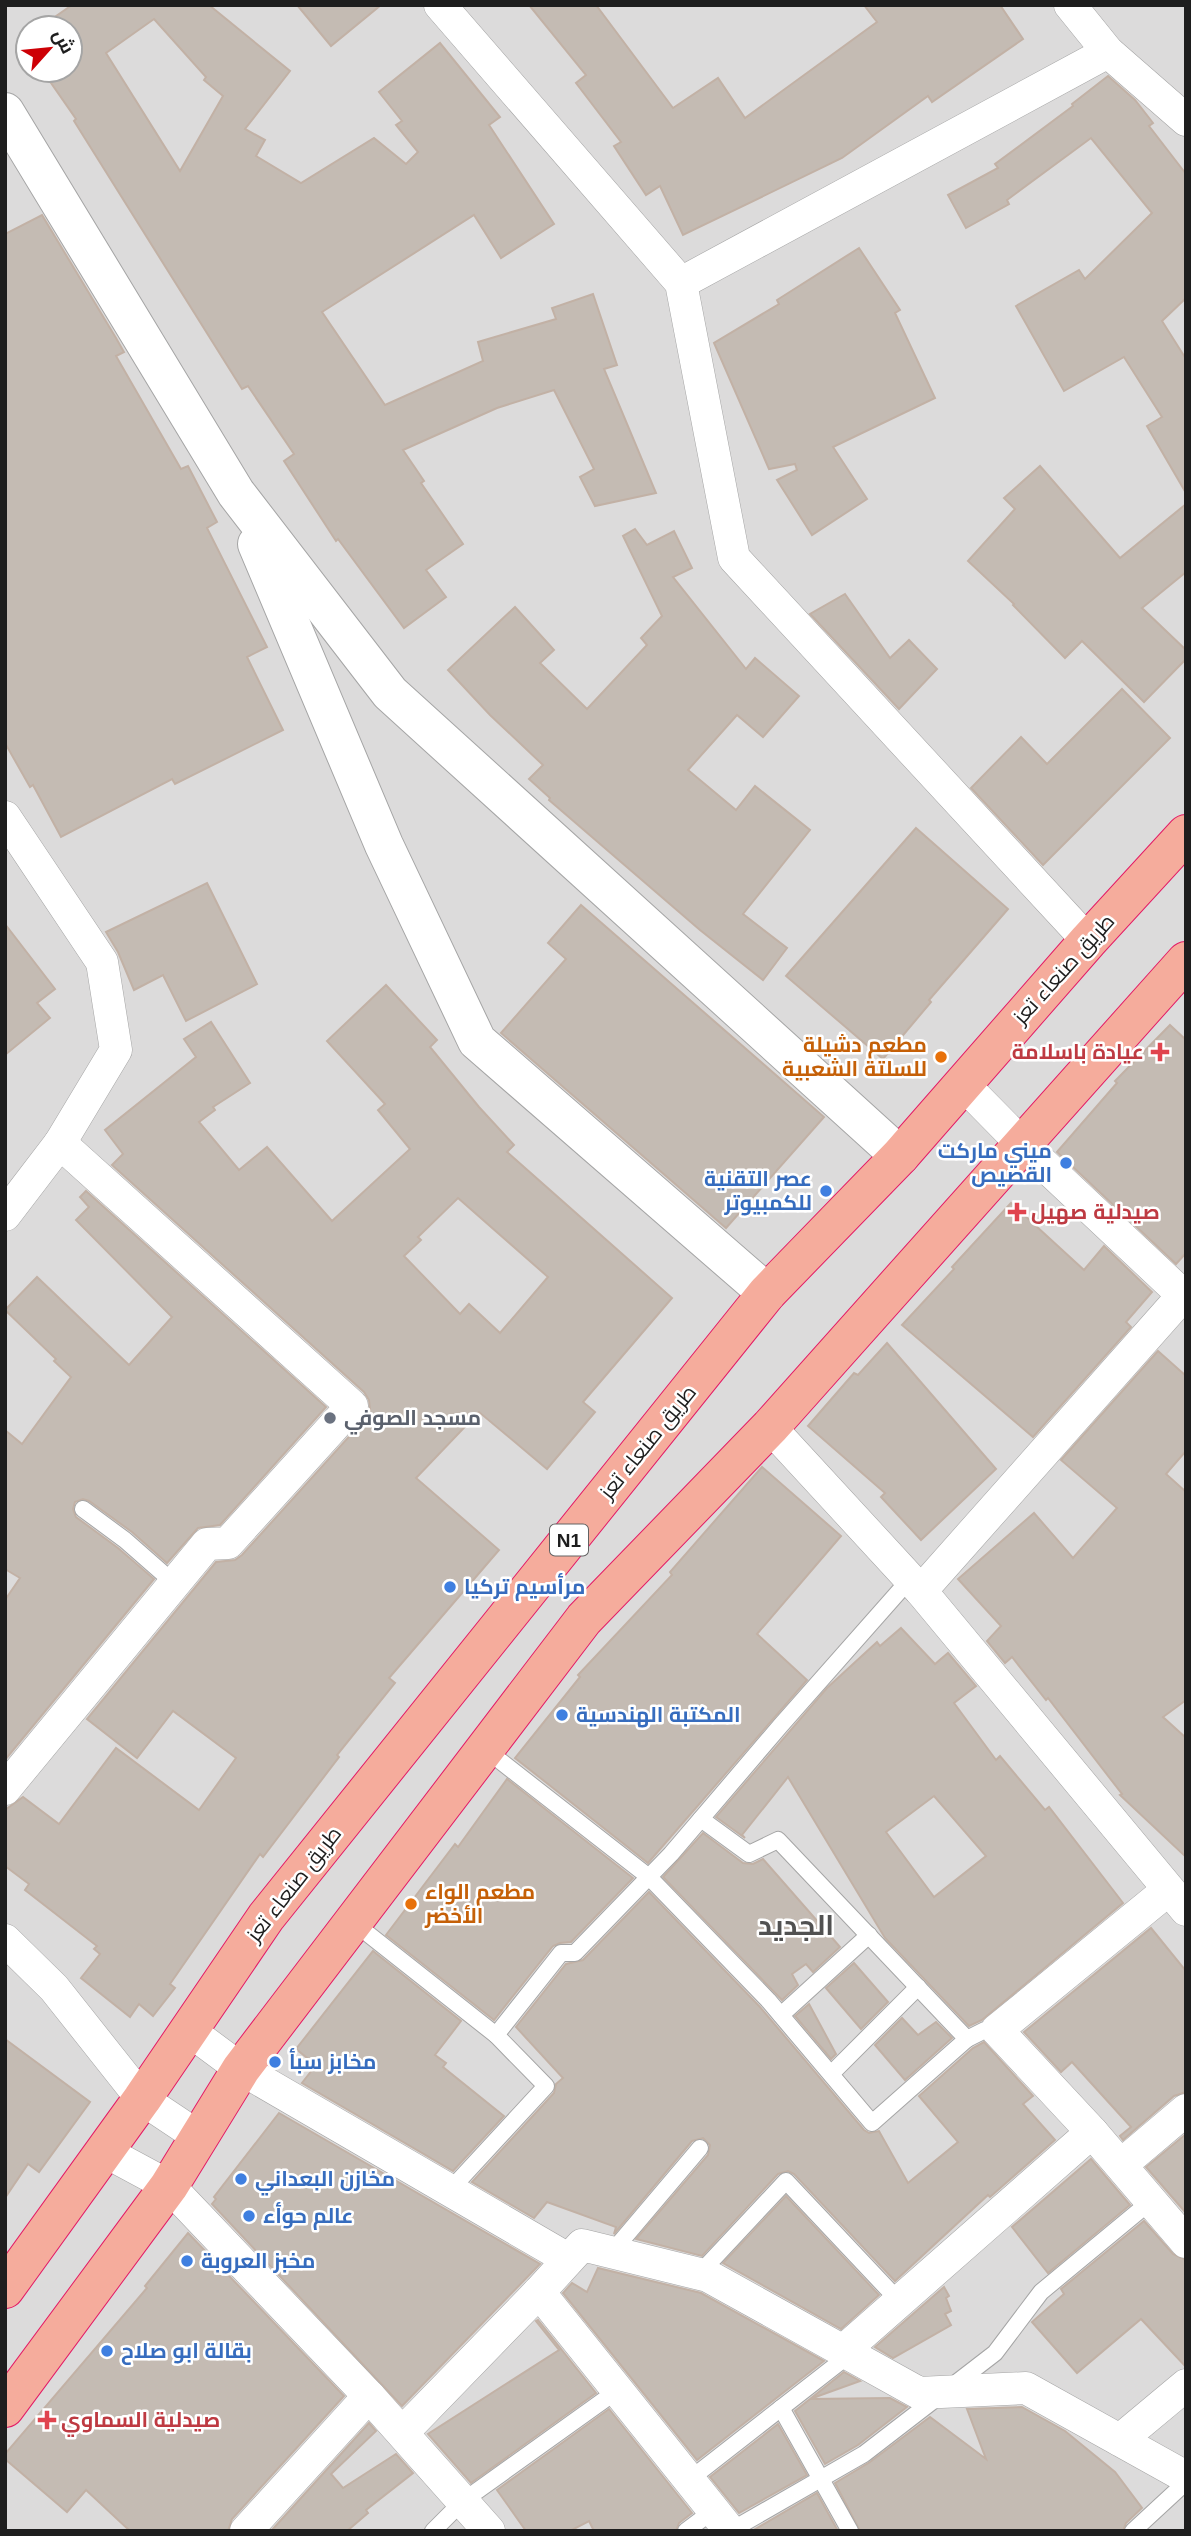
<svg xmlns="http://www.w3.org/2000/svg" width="1191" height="2536" font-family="Arial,Cairo,sans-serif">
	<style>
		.residential { fill: #dcdbdb; fill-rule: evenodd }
		.building { fill: #c4bbb3; stroke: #c2b1a5; stroke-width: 2; fill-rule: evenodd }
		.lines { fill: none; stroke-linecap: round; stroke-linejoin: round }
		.service-casing { stroke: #a5a5a5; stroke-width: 18 }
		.minor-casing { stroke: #a5a5a5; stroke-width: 33 }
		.tertiary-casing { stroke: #a5a5a5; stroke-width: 40 }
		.trunk-casing { stroke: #e31b66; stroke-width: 40 }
		.service { stroke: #fff; stroke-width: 16 }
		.minor { stroke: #fff; stroke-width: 32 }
		.tertiary { stroke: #fff; stroke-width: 38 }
		.trunk { stroke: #f5ac9c; stroke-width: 38 }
		.health-dot { fill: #e0444e; stroke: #fff; stroke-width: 2.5 }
		.food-dot { fill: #e8710a; stroke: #fff; stroke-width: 2.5 }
		.shop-dot { fill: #3f7fe0; stroke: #fff; stroke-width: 2.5 }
		.worship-dot { fill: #6b7280; stroke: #fff; stroke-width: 2.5 }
		.labels { text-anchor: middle; stroke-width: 5; stroke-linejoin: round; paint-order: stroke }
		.shield { fill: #fff; stroke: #626262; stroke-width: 2 }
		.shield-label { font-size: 19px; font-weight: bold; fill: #1e1e1e }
		.street-label { font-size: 21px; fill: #1e1e1e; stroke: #fff }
		.food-label { font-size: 21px; font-weight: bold; fill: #c56008; stroke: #fff; text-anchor: end }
		.health-label { font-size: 21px; font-weight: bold; fill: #be3a42; stroke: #fff; text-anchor: start }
		.shop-label { font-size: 21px; font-weight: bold; fill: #366cbe; stroke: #fff; text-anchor: start }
		.worship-label { font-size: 21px; font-weight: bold; fill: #5b616d; stroke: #fff; text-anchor: start }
		.district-label { font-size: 28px; font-weight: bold; fill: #515151; stroke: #fff }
	</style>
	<rect width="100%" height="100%" fill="#f0ebe4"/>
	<path class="residential" d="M 5,5 L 1186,5 L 1186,2531 L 5,2531 ZM 28,28 L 70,28 L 70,70 L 28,70 Z"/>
	<g class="building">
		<path d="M 72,5 L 209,5 L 290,71 L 245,129 L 265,140 L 256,156 L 301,183 L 374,138 L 406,164 L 418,152 L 396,125 L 402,121 L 379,92 L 440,43 L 500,117 L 489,125 L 554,224 L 501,258 L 474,215 L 322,312 L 385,405 L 483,361 L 478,342 L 556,319 L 552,308 L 593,294 L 617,365 L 604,369 L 656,493 L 595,506 L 580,477 L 594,469 L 554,390 L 497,408 L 403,450 L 424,481 L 421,483 L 463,544 L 426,570 L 446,597 L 404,628 L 338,539 L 336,541 L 284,461 L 294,454 L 248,386 L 242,389 L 74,121 L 76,119 L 42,70 L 70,70 L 70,28 L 39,28 ZM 154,19 L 206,77 L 204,80 L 223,96 L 180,171 L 106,53 Z"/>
		<path d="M 297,5 L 381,5 L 331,46 Z"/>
		<path d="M 529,5 L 596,5 L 673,108 L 718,78 L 745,118 L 877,22 L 864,5 L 1000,5 L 1023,39 L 932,102 L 928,96 L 842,158 L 683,235 L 660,186 L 646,195 L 614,146 L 621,142 L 576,83 L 586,75 Z"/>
		<path d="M 1108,76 L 1135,100 L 1153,123 L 1149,126 L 1186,174 L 1186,298 L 1162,321 L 1186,359 L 1186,493 L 1147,426 L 1162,417 L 1124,357 L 1064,391 L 1016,306 L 1079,270 L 1085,279 L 1152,213 L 1091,138 L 1007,200 L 1009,204 L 966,228 L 948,195 L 998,168 L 995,164 L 1073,106 L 1072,104 Z"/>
		<path d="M 42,215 L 116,338 L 124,352 L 116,356 L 181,469 L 188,466 L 217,522 L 207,528 L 267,647 L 247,657 L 283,730 L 175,784 L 172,779 L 61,837 L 33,785 L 30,787 L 5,743 L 5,234 Z"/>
		<path d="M 859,248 L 900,310 L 895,313 L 935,398 L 833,447 L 867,499 L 812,535 L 777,480 L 797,470 L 795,464 L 769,469 L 714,343 L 779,304 L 777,300 Z"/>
		<path d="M 1040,466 L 1120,558 L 1186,504 L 1186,572 L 1142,608 L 1186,650 L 1186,659 L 1144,702 L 1082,641 L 1065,658 L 1013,605 L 1014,604 L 968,561 L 1015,509 L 1004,498 Z"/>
		<path d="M 635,529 L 647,545 L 674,531 L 692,568 L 673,577 L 746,669 L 755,658 L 799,696 L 763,737 L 737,715 L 688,770 L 736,810 L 755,786 L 810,830 L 743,914 L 787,948 L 763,980 L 700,930 L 549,800 L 550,798 L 529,779 L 543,765 L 490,715 L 448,670 L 515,607 L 554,650 L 540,663 L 587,709 L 647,645 L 641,638 L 662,616 L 623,536 Z"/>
		<path d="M 845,594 L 890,658 L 909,640 L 937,669 L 899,709 L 810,614 Z"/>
		<path d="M 1122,689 L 1170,738 L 1043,865 L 971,788 L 1021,737 L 1047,764 Z"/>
		<path d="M 916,828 L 1008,909 L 929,1000 L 931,1002 L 883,1059 L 786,976 Z"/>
		<path d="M 207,883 L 257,984 L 186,1021 L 163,975 L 134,990 L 118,952 L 106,932 Z"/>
		<path d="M 581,905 L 824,1117 L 726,1228 L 501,1033 L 566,959 L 548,943 Z"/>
		<path d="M 5,924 L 55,989 L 37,1003 L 50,1018 L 5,1055 Z"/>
		<path d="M 386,985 L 437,1040 L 430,1047 L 479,1107 L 514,1145 L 507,1152 L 672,1298 L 583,1402 L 595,1412 L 547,1469 L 479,1412 L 416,1478 L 499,1550 L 389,1678 L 395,1683 L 337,1755 L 339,1757 L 263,1857 L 260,1854 L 170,1984 L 175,1988 L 153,2016 L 139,2004 L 130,2017 L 81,1978 L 100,1954 L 94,1949 L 97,1946 L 25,1890 L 29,1884 L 5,1866 L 5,1810 L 23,1797 L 59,1824 L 116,1748 L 199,1810 L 236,1758 L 173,1711 L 137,1758 L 87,1719 L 216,1562 L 235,1560 L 242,1555 L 366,1418 L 370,1409 L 369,1400 L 364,1392 L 112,1165 L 123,1154 L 105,1130 L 196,1057 L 184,1039 L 211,1022 L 250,1083 L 213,1107 L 215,1110 L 199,1122 L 239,1170 L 267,1147 L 332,1221 L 410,1149 L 378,1110 L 385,1104 L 327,1041 ZM 458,1198 L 548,1277 L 500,1333 L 469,1304 L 460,1314 L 404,1256 L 421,1240 L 418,1237 Z"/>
		<path d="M 1170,1025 L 1186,1040 L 1186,1253 L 1176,1264 L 1057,1152 L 1117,1083 L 1115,1081 Z"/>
		<path d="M 86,1191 L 326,1407 L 220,1525 L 198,1528 L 167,1563 L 132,1532 L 89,1501 L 83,1499 L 75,1502 L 73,1509 L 76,1517 L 118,1548 L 154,1579 L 5,1760 L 5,1600 L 20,1578 L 5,1569 L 5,1430 L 22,1444 L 71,1377 L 54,1361 L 56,1359 L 5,1310 L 37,1277 L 129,1365 L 172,1317 L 76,1220 L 89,1207 L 80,1197 Z"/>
		<path d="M 1011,1203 L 1084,1270 L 1104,1246 L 1152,1292 L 1126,1322 L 1131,1327 L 1033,1437 L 902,1325 L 954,1269 L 952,1267 Z"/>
		<path d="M 887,1343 L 996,1469 L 921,1540 L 881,1497 L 885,1493 L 808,1426 L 854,1373 L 858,1375 Z"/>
		<path d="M 1158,1351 L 1186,1376 L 1186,1451 L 1166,1474 L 1186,1492 L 1186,1700 L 1163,1717 L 1186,1738 L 1186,1857 L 1120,1795 L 1122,1794 L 1048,1698 L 1046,1700 L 1012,1657 L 1005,1663 L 987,1641 L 1001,1626 L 958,1579 L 1034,1513 L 1073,1558 L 1117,1508 L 1061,1460 Z"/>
		<path d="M 762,1467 L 841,1536 L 757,1634 L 807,1680 L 648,1863 L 515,1758 L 580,1677 L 578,1675 L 672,1575 L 670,1572 Z"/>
		<path d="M 901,1628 L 935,1664 L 948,1653 L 976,1686 L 954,1703 L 996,1760 L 1000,1756 L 1045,1810 L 1049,1807 L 1123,1903 L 982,2020 L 969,2026 L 885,1938 L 788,1777 L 742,1835 L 745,1838 L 716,1817 L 827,1688 L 877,1642 L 880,1646 ZM 934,1796 L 986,1856 L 934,1897 L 886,1832 Z"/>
		<path d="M 507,1779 L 633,1878 L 571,1942 L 560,1943 L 553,1946 L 494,2020 L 386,1935 L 455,1844 L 458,1847 Z"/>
		<path d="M 703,1833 L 743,1863 L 753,1864 L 763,1859 L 840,1947 L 813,1972 L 806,1964 L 792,1974 L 798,1985 L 782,2000 L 663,1877 Z"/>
		<path d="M 649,1892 L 760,2007 L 864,2130 L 869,2133 L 879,2131 L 908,2183 L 958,2142 L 919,2096 L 973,2048 L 984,2042 L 1033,2096 L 1023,2104 L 1055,2140 L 990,2197 L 988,2195 L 895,2281 L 794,2174 L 788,2171 L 778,2174 L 702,2256 L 636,2239 L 708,2155 L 710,2145 L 703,2138 L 692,2141 L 614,2234 L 616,2227 L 547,2202 L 534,2218 L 472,2182 L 554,2093 L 556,2084 L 563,2078 L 516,2027 L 566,1964 L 583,1960 Z"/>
		<path d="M 1151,1928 L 1186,1971 L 1186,2092 L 1174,2096 L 1123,2140 L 1120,2136 L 1131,2127 L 1072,2062 L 1061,2072 L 1024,2032 Z"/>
		<path d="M 373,1951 L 461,2021 L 435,2055 L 446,2063 L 443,2067 L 504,2116 L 453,2171 L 302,2083 L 316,2065 L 296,2049 Z"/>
		<path d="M 854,1963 L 888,2002 L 861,2029 L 826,1988 Z"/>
		<path d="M 809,2004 L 836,2054 L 831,2059 L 795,2016 Z"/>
		<path d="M 902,2018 L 918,2035 L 936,2022 L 952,2038 L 905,2080 L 875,2045 Z"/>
		<path d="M 5,2039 L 90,2102 L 39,2172 L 28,2164 L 5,2198 Z"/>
		<path d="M 279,2113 L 540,2264 L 402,2406 L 212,2204 L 216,2199 L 214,2197 Z"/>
		<path d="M 1186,2134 L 1186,2213 L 1146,2167 Z"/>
		<path d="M 1091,2159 L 1130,2205 L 1048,2273 L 1012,2227 Z"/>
		<path d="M 786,2196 L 879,2295 L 841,2329 L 723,2263 Z"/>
		<path d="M 1144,2221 L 1173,2254 L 1186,2260 L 1186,2367 L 1141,2319 L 1077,2373 L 1032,2322 L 1064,2294 L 1061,2289 Z"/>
		<path d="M 188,2233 L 344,2396 L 232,2519 L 228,2531 L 130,2531 L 86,2490 L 67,2512 L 5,2459 L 5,2454 L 147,2288 L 145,2286 Z"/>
		<path d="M 598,2268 L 701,2293 L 824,2361 L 697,2460 L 563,2293 L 572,2283 L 587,2292 Z"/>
		<path d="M 944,2287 L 949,2296 L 946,2298 L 951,2311 L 945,2314 L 951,2325 L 893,2358 L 875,2347 Z"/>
		<path d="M 538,2320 L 596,2393 L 471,2483 L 428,2434 L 559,2350 L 536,2321 Z"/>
		<path d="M 844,2372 L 860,2381 L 810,2399 L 890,2398 L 907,2407 L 858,2445 L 825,2464 L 795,2411 Z"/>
		<path d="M 1022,2407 L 1065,2431 L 1115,2472 L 1142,2508 L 1126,2523 L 1123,2531 L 860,2531 L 835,2483 L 870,2462 L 930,2417 L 986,2459 L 967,2409 Z"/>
		<path d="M 609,2409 L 692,2513 L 679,2523 L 676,2531 L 594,2531 L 589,2521 L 570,2531 L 526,2531 L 497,2490 Z"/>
		<path d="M 369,2423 L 376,2431 L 331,2474 L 343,2488 L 396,2454 L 413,2473 L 366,2510 L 368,2513 L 347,2531 L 271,2531 Z"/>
		<path d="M 778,2424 L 807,2475 L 739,2513 L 710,2477 Z"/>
		<path d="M 817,2493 L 838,2531 L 752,2531 Z"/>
	</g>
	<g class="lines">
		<g class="service-casing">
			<g id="service">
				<path d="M 83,1509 L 125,1540 L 174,1583"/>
				<path d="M 485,1749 L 649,1877 L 768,2000 L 872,2123 L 967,2039"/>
				<path d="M 701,1819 L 749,1854 L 778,1840 L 967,2039 L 985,2030 L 997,2030"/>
				<path d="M 353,1922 L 496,2035 L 546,2086 L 450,2190"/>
				<path d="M 781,2015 L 869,1935"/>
				<path d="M 496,2035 L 561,1953 L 575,1953 L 671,1854 L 781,1725 L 910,1579"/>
				<path d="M 831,2074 L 918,1987"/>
				<path d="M 612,2252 L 700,2148"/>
				<path d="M 699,2274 L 786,2181 L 899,2301"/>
				<path d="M 781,2408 L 850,2531"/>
				<path d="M 689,2480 L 849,2355"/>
				<path d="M 433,2531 L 463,2501 L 618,2390"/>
				<path d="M 686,2531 L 714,2510"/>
				<path d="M 730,2531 L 864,2454 L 995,2353 L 1041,2292 L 1151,2201"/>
				<path d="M 1133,2531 L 1186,2482"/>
			</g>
		</g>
		<g class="minor-casing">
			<g id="minor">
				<path d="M 440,5 L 681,283 L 734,558 L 1088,941"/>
				<path d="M 1070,5 L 1108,52 L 1186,120"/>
				<path d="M 681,283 L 1108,52"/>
				<path d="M 5,817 L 102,962 L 116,1050 L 60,1143 L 5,1215"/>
				<path d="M 963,1084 L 1022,1144 L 1186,1298"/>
				<path d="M 770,1427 L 921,1591 L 1186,1910"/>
				<path d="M 921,1591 L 1186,1292"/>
				<path d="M 5,1789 L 207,1544 L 228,1543 L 352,1406 L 60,1143"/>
				<path d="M 1168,1890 L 997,2030 L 1092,2132 L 1186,2242"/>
				<path d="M 5,1940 L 54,1988 L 142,2099 L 199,2137"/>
				<path d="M 187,2029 L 241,2069 L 568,2259"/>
				<path d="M 104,2151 L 169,2186 L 369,2396 L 489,2531"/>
				<path d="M 1121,2165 L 1186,2110"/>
				<path d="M 539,2292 L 730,2531"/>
				<path d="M 843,2351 L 1092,2132"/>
				<path d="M 403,2432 L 539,2292 L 582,2245 L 708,2276 L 919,2393 L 1026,2388 L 1186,2477"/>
				<path d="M 1120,2440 L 1186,2385"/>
				<path d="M 246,2531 L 369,2396"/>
			</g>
		</g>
		<g class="tertiary-casing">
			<g id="tertiary">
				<path d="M 5,112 L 236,493 L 390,693 L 900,1156"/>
				<path d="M 257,544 L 384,845 L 477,1041 L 767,1293"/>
			</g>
		</g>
		<g class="trunk-casing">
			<g id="trunk">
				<path d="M 5,2289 L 142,2099 L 266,1917 L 767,1293 L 900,1156 L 1088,941 L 1186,834"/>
				<path d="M 5,2408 L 169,2186 L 241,2069 L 584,1619 L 770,1427 L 1186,961"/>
			</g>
		</g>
		<use href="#service" class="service"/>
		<use href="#minor" class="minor"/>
		<use href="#tertiary" class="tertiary"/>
		<use href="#trunk" class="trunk"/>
	</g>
	<g class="health-dot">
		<path d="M1156.5 1041.5h7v7h7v7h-7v7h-7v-7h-7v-7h7z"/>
		<path d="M1013.5 1201.5h7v7h7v7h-7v7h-7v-7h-7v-7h7z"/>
		<path d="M43.5 2409.5h7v7h7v7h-7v7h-7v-7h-7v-7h7z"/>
	</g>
	<g class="food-dot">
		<circle cx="941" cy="1057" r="7"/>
		<circle cx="411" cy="1904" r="7"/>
	</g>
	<g class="shop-dot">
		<circle cx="1066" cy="1163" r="7"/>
		<circle cx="826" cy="1191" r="7"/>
		<circle cx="450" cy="1587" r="7"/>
		<circle cx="562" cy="1715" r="7"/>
		<circle cx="275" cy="2062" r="7"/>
		<circle cx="241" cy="2179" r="7"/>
		<circle cx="249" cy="2216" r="7"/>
		<circle cx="187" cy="2261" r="7"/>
		<circle cx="107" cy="2351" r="7"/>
	</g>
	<circle class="worship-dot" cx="330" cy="1418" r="7"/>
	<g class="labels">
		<rect class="shield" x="550" y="1524.5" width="38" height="31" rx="5"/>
		<g class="shield-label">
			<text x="569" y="1547">N1</text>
		</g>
		<g class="street-label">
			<text transform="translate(1064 969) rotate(-48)" y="7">طريق صنعاء تعز</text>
			<text transform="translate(648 1442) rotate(-51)" y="7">طريق صنعاء تعز</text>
			<text transform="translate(294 1884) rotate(-52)" y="7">طريق صنعاء تعز</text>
		</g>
		<g class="food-label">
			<text x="927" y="1052">مطعم دشيلة<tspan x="927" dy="24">للسلتة الشعبية</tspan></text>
			<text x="425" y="1899" text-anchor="start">مطعم الواء<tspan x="425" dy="24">الأخضر</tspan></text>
		</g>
		<g class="health-label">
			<text x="1144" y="1059" text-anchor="end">عيادة باسلامة</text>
			<text x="1031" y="1219">صيدلية صهيل</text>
			<text x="61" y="2427">صيدلية السماوي</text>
		</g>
		<g class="shop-label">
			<text x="1052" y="1158" text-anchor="end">ميني ماركت<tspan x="1052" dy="24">القصيص</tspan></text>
			<text x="812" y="1186" text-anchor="end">عصر التقنية<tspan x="812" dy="24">للكمبيوتر</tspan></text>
			<text x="464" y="1594">مرأسيم تركيا</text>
			<text x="576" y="1722">المكتبة الهندسية</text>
			<text x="289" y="2069">مخابز سبأ</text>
			<text x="255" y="2186">مخازن البعداني</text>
			<text x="263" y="2223">عالم حوأء</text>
			<text x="201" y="2268">مخبز العروبة</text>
			<text x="121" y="2358">بقالة ابو صلاح</text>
		</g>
		<g class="worship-label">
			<text x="344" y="1425">مسجد الصوفي</text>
		</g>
		<g class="district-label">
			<text x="796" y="1935">الجديد</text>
		</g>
	</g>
	<rect width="1191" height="2536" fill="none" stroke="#1e1e1e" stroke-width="14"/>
	<g transform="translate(49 49) rotate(63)"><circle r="33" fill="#ffffff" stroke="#a5a5a5" stroke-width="2"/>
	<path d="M0-5L12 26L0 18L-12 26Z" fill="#cd0006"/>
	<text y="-10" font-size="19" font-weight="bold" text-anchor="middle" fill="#1e1e1e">ش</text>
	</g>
</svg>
